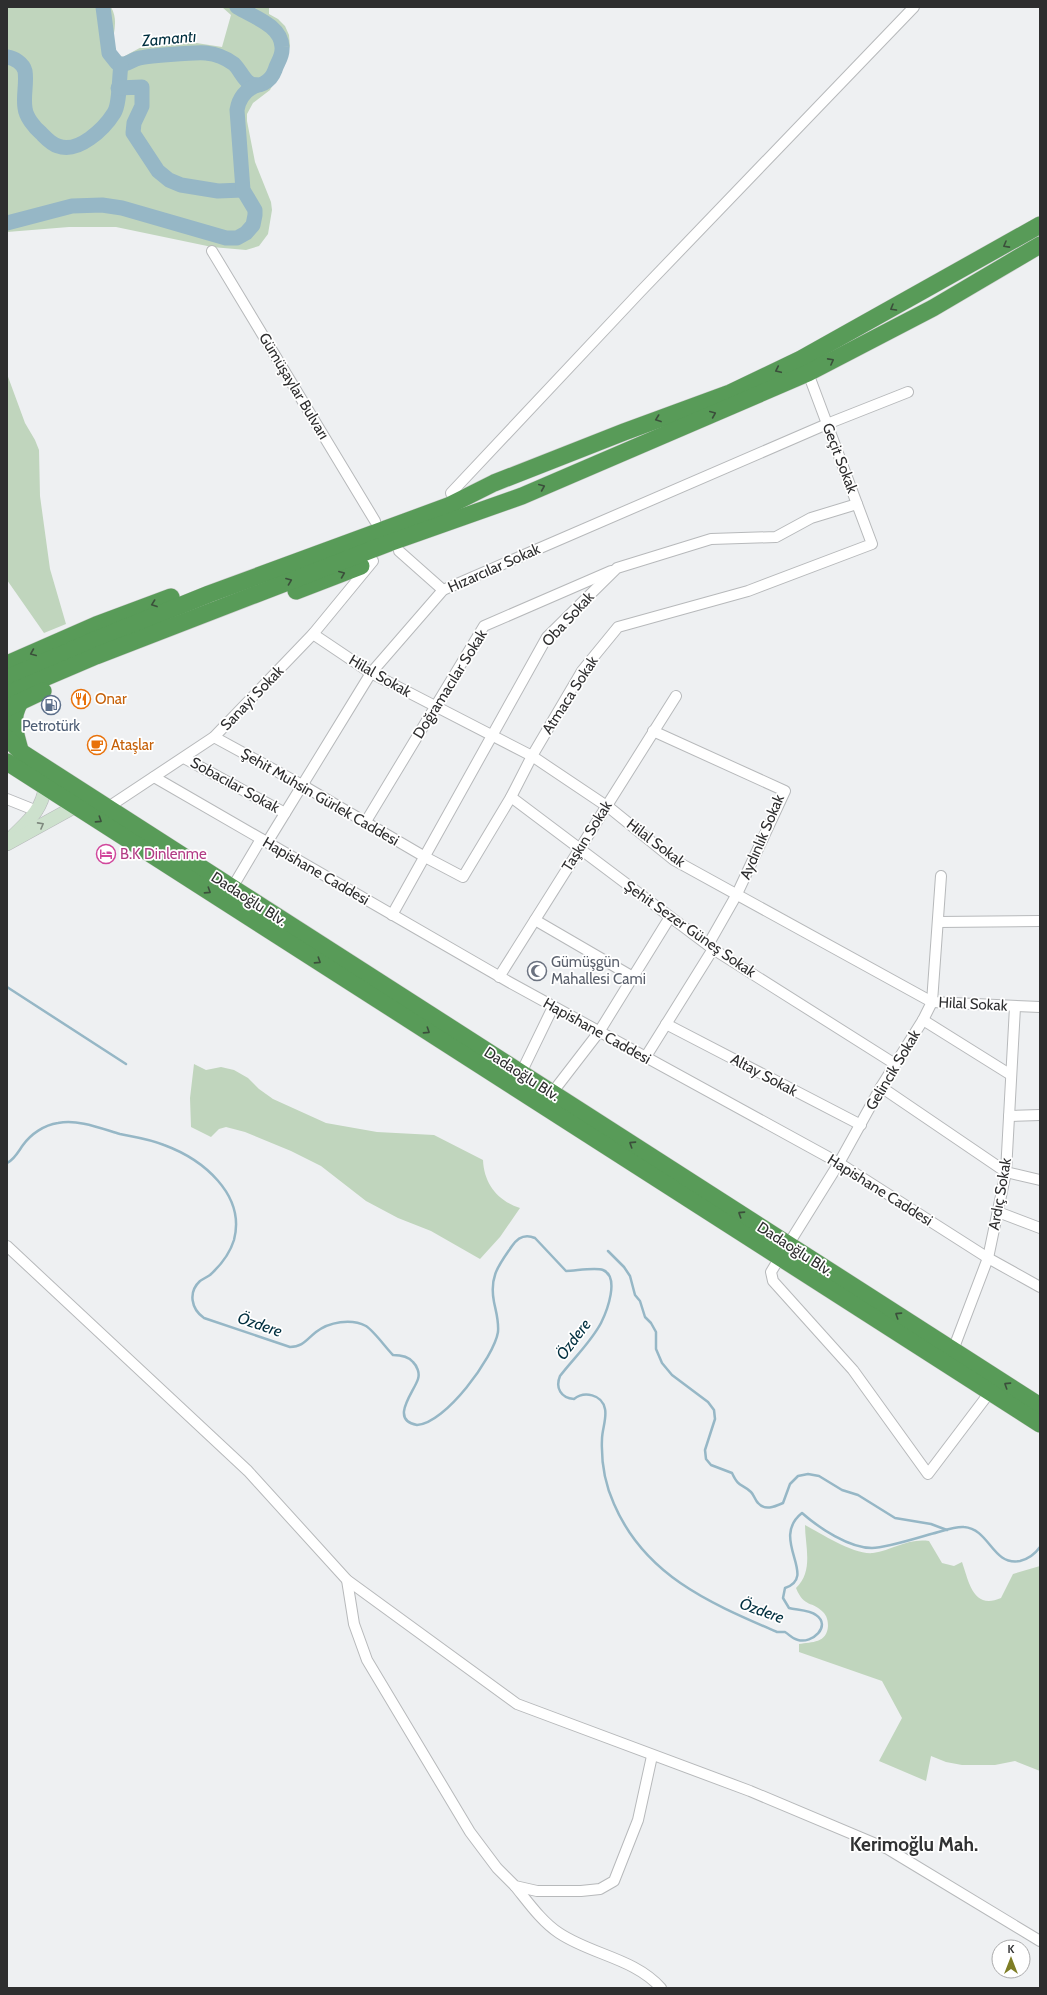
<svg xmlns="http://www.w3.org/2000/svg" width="1047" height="1995" font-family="Cabin,sans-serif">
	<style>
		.green { fill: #c0d5bd }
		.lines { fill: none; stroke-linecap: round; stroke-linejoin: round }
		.stream { stroke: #96b7c6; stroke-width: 2.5 }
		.river { stroke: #96b7c6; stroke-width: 15 }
		.street-casing { stroke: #b7b9bb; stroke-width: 12 }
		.secondary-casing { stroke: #b7b9bb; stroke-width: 14 }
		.highway-casing { stroke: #cdcdcd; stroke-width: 18 }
		.street { stroke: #fff; stroke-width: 10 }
		.secondary { stroke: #cde1cd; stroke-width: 13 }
		.highway { stroke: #589b58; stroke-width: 17 }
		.oneway { stroke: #3b4f3b }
		.oneway2 { stroke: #7e887e }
		.labels { text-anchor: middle; stroke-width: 3.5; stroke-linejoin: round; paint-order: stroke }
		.street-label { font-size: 15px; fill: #2e2e2f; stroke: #fff }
		.food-label { font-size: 15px; fill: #c56008; stroke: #fff; text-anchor: start }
		.service-label { font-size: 15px; fill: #4e5e75; stroke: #fff }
		.hotel-label { font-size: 15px; fill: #b23c85; stroke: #fff; text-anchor: start }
		.worship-label { font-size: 15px; fill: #5b616d; stroke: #fff; text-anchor: start }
		.water-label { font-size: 16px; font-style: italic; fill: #002f3f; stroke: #fff }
		.district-label { font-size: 19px; font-weight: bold; fill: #303132; stroke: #fff }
	</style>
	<rect width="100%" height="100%" fill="#eef0f2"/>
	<g class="green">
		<path d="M 7,7 L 111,7 C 122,26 106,44 116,55 L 123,57 L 147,44 L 171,39 L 222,47 L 231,15 L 222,7 L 269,7 L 269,14 L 278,19 L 285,26 L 289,35 L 290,46 L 282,67 L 270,90 L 253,103 L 247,114 L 247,121 L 255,162 L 271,202 L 272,210 L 268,234 L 259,246 L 246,250 L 212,247 L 116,227 L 69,227 L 7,232 Z"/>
		<path d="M 7,374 L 25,423 L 35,440 L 39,450 L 40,496 L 50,569 L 66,624 L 44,633 L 7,580 Z"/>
		<path d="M 194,1064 L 206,1070 L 221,1067 L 234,1070 L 248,1078 L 259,1089 L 273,1099 L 326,1123 L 377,1132 L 434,1135 L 483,1160 C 484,1184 498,1201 520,1208 L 500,1237 L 480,1259 L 431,1231 L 398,1218 L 366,1201 L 321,1166 L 291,1151 L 245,1132 L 226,1127 L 219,1129 L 211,1137 L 191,1127 L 190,1098 Z"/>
		<path d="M 805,1525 C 822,1534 854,1555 873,1553 C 893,1550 908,1538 929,1541 L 942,1563 L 954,1566 L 962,1562 C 969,1582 973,1610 1001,1598 L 1013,1574 L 1040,1566 L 1040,1771 L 1015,1761 L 995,1765 L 962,1765 L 946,1762 L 931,1756 L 926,1781 L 879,1761 L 902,1718 L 882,1681 L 799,1652 L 799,1644 C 812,1642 827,1643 828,1626 C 828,1621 827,1616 823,1612 C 813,1601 804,1608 796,1588 C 814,1571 805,1546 805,1525 Z"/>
	</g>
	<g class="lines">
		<g class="stream">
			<path d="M 7,987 L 126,1064"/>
			<path d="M 7,1163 C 14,1160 18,1152 23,1145 C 31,1134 44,1125 58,1123 C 78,1119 100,1128 120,1134 C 135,1137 150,1139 164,1145 C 202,1159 246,1194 234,1240 C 230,1253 220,1266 210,1275 C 207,1277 203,1279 200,1281 C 188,1292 191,1309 204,1318 L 290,1347 C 303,1347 307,1339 316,1332 C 329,1322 351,1318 366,1326 C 374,1331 386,1348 393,1355 C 401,1355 408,1356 413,1362 C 417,1366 420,1373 418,1379 C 414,1392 389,1420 417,1425 C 445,1424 494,1357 498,1332 C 499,1321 496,1312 494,1302 C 489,1276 499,1265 512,1246 C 518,1237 526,1234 535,1238 L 566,1271 C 575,1271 595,1267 603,1270 C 620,1277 607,1311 601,1323 C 591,1342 573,1359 560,1376 C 555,1388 561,1398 574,1399 C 584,1391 602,1394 605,1409 C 607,1418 602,1430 602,1439 C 601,1461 605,1484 614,1504 C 645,1576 710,1603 777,1632 L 785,1632 C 790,1635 792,1639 798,1640 C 812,1644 832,1626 816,1615 C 810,1610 797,1610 789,1608 L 783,1598 L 785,1588 C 819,1577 769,1539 802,1513 C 819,1528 849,1548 872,1548 C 885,1548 917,1538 931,1534 C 941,1532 954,1526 964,1527 C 990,1529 992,1566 1020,1561 C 1028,1559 1035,1554 1040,1547"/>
			<path d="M 608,1251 L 624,1267 L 630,1276 L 635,1295 L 640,1301 L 645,1317 L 651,1323 L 656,1332 L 656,1349 L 662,1363 L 672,1375 L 708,1402 L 714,1410 L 715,1419 L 705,1450 L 706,1459 L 711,1465 L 732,1473 C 739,1488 741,1483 751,1492 C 754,1495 755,1500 758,1503 C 765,1511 774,1507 783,1503 L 790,1484 L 798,1476 L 808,1474 L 819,1476 L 842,1490 L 858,1495 L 895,1518 L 931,1524 L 947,1530"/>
		</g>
		<g class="river">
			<path d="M 103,7 L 109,53 L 117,63 C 126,66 128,62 136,59 C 143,56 197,52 206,53 C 216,54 226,58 234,64 C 239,69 242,76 247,81 C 258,91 271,81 275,70 C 277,62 283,57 282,47 C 281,25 253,17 237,7"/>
			<path d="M 7,57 C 14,58 23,63 25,71 C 27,83 23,96 25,108 C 26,117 34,127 41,133 C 46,138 51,144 58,146 C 78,154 104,129 114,113 C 120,104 119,76 121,65"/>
			<path d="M 118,88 L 142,87 L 142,106 L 134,123 L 133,133 L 158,171 L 169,180 L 181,185 L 218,191 L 243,190"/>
			<path d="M 7,223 L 72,206 L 102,205 L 122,208 L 226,238 L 237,238 L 246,233 L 253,225 L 255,215 L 255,210 L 243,190 L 237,110 C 239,98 245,90 257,85"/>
		</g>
		<g class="street-casing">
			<g id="street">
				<path d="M 212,251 L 375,521"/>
				<path d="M 451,493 L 640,292 L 914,7"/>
				<path d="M 399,551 L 443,590"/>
				<path d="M 313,634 L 371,673 L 532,756 L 611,809 L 674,860 L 932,1002 L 1040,1007"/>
				<path d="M 653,731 L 785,791 L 737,894 L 708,945"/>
				<path d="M 214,737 L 302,785 L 425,857 L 463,877 L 511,797 L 532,756 L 582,671 L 618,627 L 748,591 L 872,544 L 808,373"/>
				<path d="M 184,758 L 285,813"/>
				<path d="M 154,777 L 509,982 L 839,1163 L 988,1258 L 1040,1287"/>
				<path d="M 511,797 L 713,949 L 895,1064"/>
				<path d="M 7,799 L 37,811"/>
				<path d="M 107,808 L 214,737 L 313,634 L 373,561"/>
				<path d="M 365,823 L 484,626 L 611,571"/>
				<path d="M 268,841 L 371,673 L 443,590 L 827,424 L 908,392"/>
				<path d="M 232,888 L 261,839"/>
				<path d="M 392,915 L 547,637 L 617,568 L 711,539 L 776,537 L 811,518 L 857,504"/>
				<path d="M 535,920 L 633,977"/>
				<path d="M 938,922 L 1040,921"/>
				<path d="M 499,977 L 676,696"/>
				<path d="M 923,1020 L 1011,1075"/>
				<path d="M 666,1024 L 861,1125"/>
				<path d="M 645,1058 L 713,949"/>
				<path d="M 521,1073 L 553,1007"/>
				<path d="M 881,1087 L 1006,1172 L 1040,1180"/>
				<path d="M 552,1093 L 599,1032 L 670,917"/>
				<path d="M 1009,1116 L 1040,1115"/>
				<path d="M 998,1212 L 1040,1228"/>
				<path d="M 788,1245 L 839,1163 L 881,1087 L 923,1020 L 932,1002 L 941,876"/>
				<path d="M 7,1246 L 248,1471 L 347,1580 L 517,1704 L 750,1791 L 888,1849 L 1040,1941"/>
				<path d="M 780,1257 L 771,1272 L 773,1281 L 853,1370 L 928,1474 L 990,1392"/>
				<path d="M 953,1350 L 988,1258 L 1006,1172 L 1015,1007"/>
				<path d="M 347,1580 L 354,1624 L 367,1660 L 470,1832 L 497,1868 L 515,1886 L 537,1891 L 581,1891 L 600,1889 L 614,1881 L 638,1820 L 652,1756"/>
				<path d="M 515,1886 C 528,1902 542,1922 559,1933 C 592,1955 634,1958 661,1988"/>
			</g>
		</g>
		<g class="secondary-casing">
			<g id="secondary">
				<path d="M 13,836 C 29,820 42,810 45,787"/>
				<path d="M 7,844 L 76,806"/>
			</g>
		</g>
		<g class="highway-casing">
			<g id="highway">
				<path d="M 296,591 L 361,566"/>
				<path d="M 7,664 L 96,625 L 171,597"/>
				<path d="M 7,678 L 90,642 L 209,594 L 448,506 L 494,483 L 624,432 L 730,393 L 801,359 L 1040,225"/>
				<path d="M 7,694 L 96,656 L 254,595 L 389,543 L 522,496 L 808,373 L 933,308 L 1040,245"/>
				<path d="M 20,702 C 10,720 15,731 20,750"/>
				<path d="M 7,708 L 43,691"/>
				<path d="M 7,738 L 21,752 L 1040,1406"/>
				<path d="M 7,762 L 1040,1424"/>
			</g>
		</g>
		<use href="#street" class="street"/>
		<use href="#secondary" class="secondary"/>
		<use href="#highway" class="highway"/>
	</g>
	<defs><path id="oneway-chevron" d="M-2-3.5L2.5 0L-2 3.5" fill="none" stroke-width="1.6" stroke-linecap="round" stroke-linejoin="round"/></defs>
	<g class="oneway">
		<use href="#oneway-chevron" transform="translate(1006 245) rotate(151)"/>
		<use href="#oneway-chevron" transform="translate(893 308) rotate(150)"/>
		<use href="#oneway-chevron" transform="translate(831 361) rotate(-28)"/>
		<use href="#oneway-chevron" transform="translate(778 370) rotate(155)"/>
		<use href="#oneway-chevron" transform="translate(713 414) rotate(-23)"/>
		<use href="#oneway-chevron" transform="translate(658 419) rotate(160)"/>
		<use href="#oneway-chevron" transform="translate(542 487) rotate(-23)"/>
		<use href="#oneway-chevron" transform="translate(342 574) rotate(-22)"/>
		<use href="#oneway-chevron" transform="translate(289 581) rotate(-21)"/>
		<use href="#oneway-chevron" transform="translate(154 604) rotate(160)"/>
		<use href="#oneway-chevron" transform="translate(33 653) rotate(157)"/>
		<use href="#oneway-chevron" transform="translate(99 820) rotate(33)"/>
		<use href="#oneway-chevron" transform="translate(208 891) rotate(33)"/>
		<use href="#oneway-chevron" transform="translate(318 961) rotate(33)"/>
		<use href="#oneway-chevron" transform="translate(427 1031) rotate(33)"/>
		<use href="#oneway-chevron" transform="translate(632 1144) rotate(-147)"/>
		<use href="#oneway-chevron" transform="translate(741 1214) rotate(-147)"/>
		<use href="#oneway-chevron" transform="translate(898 1315) rotate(-147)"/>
		<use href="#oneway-chevron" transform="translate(1007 1385) rotate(-147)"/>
	</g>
	<use class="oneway2" href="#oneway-chevron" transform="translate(41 825) rotate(-29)"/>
	<defs>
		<g id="restaurant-ring" transform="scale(1)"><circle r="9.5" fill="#fff" stroke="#e8710a" stroke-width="1.5"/><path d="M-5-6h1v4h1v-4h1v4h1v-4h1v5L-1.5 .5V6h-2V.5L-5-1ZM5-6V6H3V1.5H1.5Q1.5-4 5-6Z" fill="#e8710a"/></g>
		<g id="fuel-ring" transform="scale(1)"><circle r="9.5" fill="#fff" stroke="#5c6f8a" stroke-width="1.5"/><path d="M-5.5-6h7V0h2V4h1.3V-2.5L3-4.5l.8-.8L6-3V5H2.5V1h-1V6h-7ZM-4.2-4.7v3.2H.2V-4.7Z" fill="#5c6f8a"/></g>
		<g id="cafe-ring" transform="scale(1)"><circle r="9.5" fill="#fff" stroke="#e8710a" stroke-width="1.5"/><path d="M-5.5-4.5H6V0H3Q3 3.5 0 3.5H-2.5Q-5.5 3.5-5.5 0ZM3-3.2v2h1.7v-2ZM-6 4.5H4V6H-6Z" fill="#e8710a"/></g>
		<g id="hotel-ring" transform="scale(1)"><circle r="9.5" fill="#fff" stroke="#d1479c" stroke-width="1.5"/><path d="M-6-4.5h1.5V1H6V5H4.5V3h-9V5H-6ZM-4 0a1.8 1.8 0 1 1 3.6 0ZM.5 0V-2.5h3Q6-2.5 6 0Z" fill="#d1479c"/></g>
		<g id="mosque-ring" transform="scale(1)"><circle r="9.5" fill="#fff" stroke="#6b7280" stroke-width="1.5"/><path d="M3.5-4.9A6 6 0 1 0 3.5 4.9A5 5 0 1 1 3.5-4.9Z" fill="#6b7280"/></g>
	</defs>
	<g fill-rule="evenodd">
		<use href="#restaurant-ring" x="81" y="699"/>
		<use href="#fuel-ring" x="51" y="705"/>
		<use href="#cafe-ring" x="97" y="745"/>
		<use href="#hotel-ring" x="106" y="854"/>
		<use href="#mosque-ring" x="537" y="971"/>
	</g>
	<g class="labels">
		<g class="street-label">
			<text transform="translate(294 386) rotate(59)" y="5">Gümüşaylar Bulvarı</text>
			<text transform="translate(840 458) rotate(69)" y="5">Geçit Sokak</text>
			<text transform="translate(494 568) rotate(-24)" y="5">Hızarcılar Sokak</text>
			<text transform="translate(568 619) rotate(-47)" y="5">Oba Sokak</text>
			<text transform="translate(380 676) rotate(30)" y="5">Hilal Sokak</text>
			<text transform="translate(450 684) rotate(-58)" y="5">Doğramacılar Sokak</text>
			<text transform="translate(570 695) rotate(-57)" y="5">Atmaca Sokak</text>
			<text transform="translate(252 698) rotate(-46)" y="5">Sanayi Sokak</text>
			<text transform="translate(235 785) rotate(29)" y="5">Sobacılar Sokak</text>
			<text transform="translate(320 797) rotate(30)" y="5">Şehit Muhsin Gürlek Caddesi</text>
			<text transform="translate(587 836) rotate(-58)" y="5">Taşkın Sokak</text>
			<text transform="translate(762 837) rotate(-67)" y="5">Aydınlık Sokak</text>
			<text transform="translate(656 843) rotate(37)" y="5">Hilal Sokak</text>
			<text transform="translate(316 871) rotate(30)" y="5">Hapishane Caddesi</text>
			<text transform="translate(249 899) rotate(33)" y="5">Dadaoğlu Blv.</text>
			<text transform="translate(690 929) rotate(35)" y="5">Şehit Sezer Güneş Sokak</text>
			<text transform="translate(973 1004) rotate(3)" y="5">Hilal Sokak</text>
			<text transform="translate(597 1031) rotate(29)" y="5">Hapishane Caddesi</text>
			<text transform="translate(893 1070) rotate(-59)" y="5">Gelincik Sokak</text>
			<text transform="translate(522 1074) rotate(33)" y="5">Dadaoğlu Blv.</text>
			<text transform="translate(764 1075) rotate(28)" y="5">Altay Sokak</text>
			<text transform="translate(880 1190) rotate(32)" y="5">Hapishane Caddesi</text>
			<text transform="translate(1000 1194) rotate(-80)" y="5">Ardıç Sokak</text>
			<text transform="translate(795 1249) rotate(33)" y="5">Dadaoğlu Blv.</text>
		</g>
		<g class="food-label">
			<text x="95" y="704">Onar</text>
			<text x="111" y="750">Ataşlar</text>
		</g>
		<g class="service-label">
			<text x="51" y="731">Petrotürk</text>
		</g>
		<g class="hotel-label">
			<text x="120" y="859">B.K Dinlenme</text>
		</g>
		<g class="worship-label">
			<text x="551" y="967">Gümüşgün<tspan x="551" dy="17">Mahallesi Cami</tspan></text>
		</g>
		<g class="water-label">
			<text transform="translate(169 38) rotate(-5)" y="6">Zamantı</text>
			<text transform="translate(260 1324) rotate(19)" y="6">Özdere</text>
			<text transform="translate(573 1339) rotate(-53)" y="6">Özdere</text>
			<text transform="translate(762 1610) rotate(20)" y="6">Özdere</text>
		</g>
		<g class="district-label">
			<text x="914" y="1851">Kerimoğlu Mah.</text>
		</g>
	</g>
	<rect width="1047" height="1995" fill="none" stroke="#2e2e2f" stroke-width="16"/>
	<g transform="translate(1011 1959)"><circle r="19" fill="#ffffff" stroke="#ababac"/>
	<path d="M0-3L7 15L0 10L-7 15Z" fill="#7e7d25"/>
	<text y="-6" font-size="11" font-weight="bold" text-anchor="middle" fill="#2e2e2f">K</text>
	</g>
</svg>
